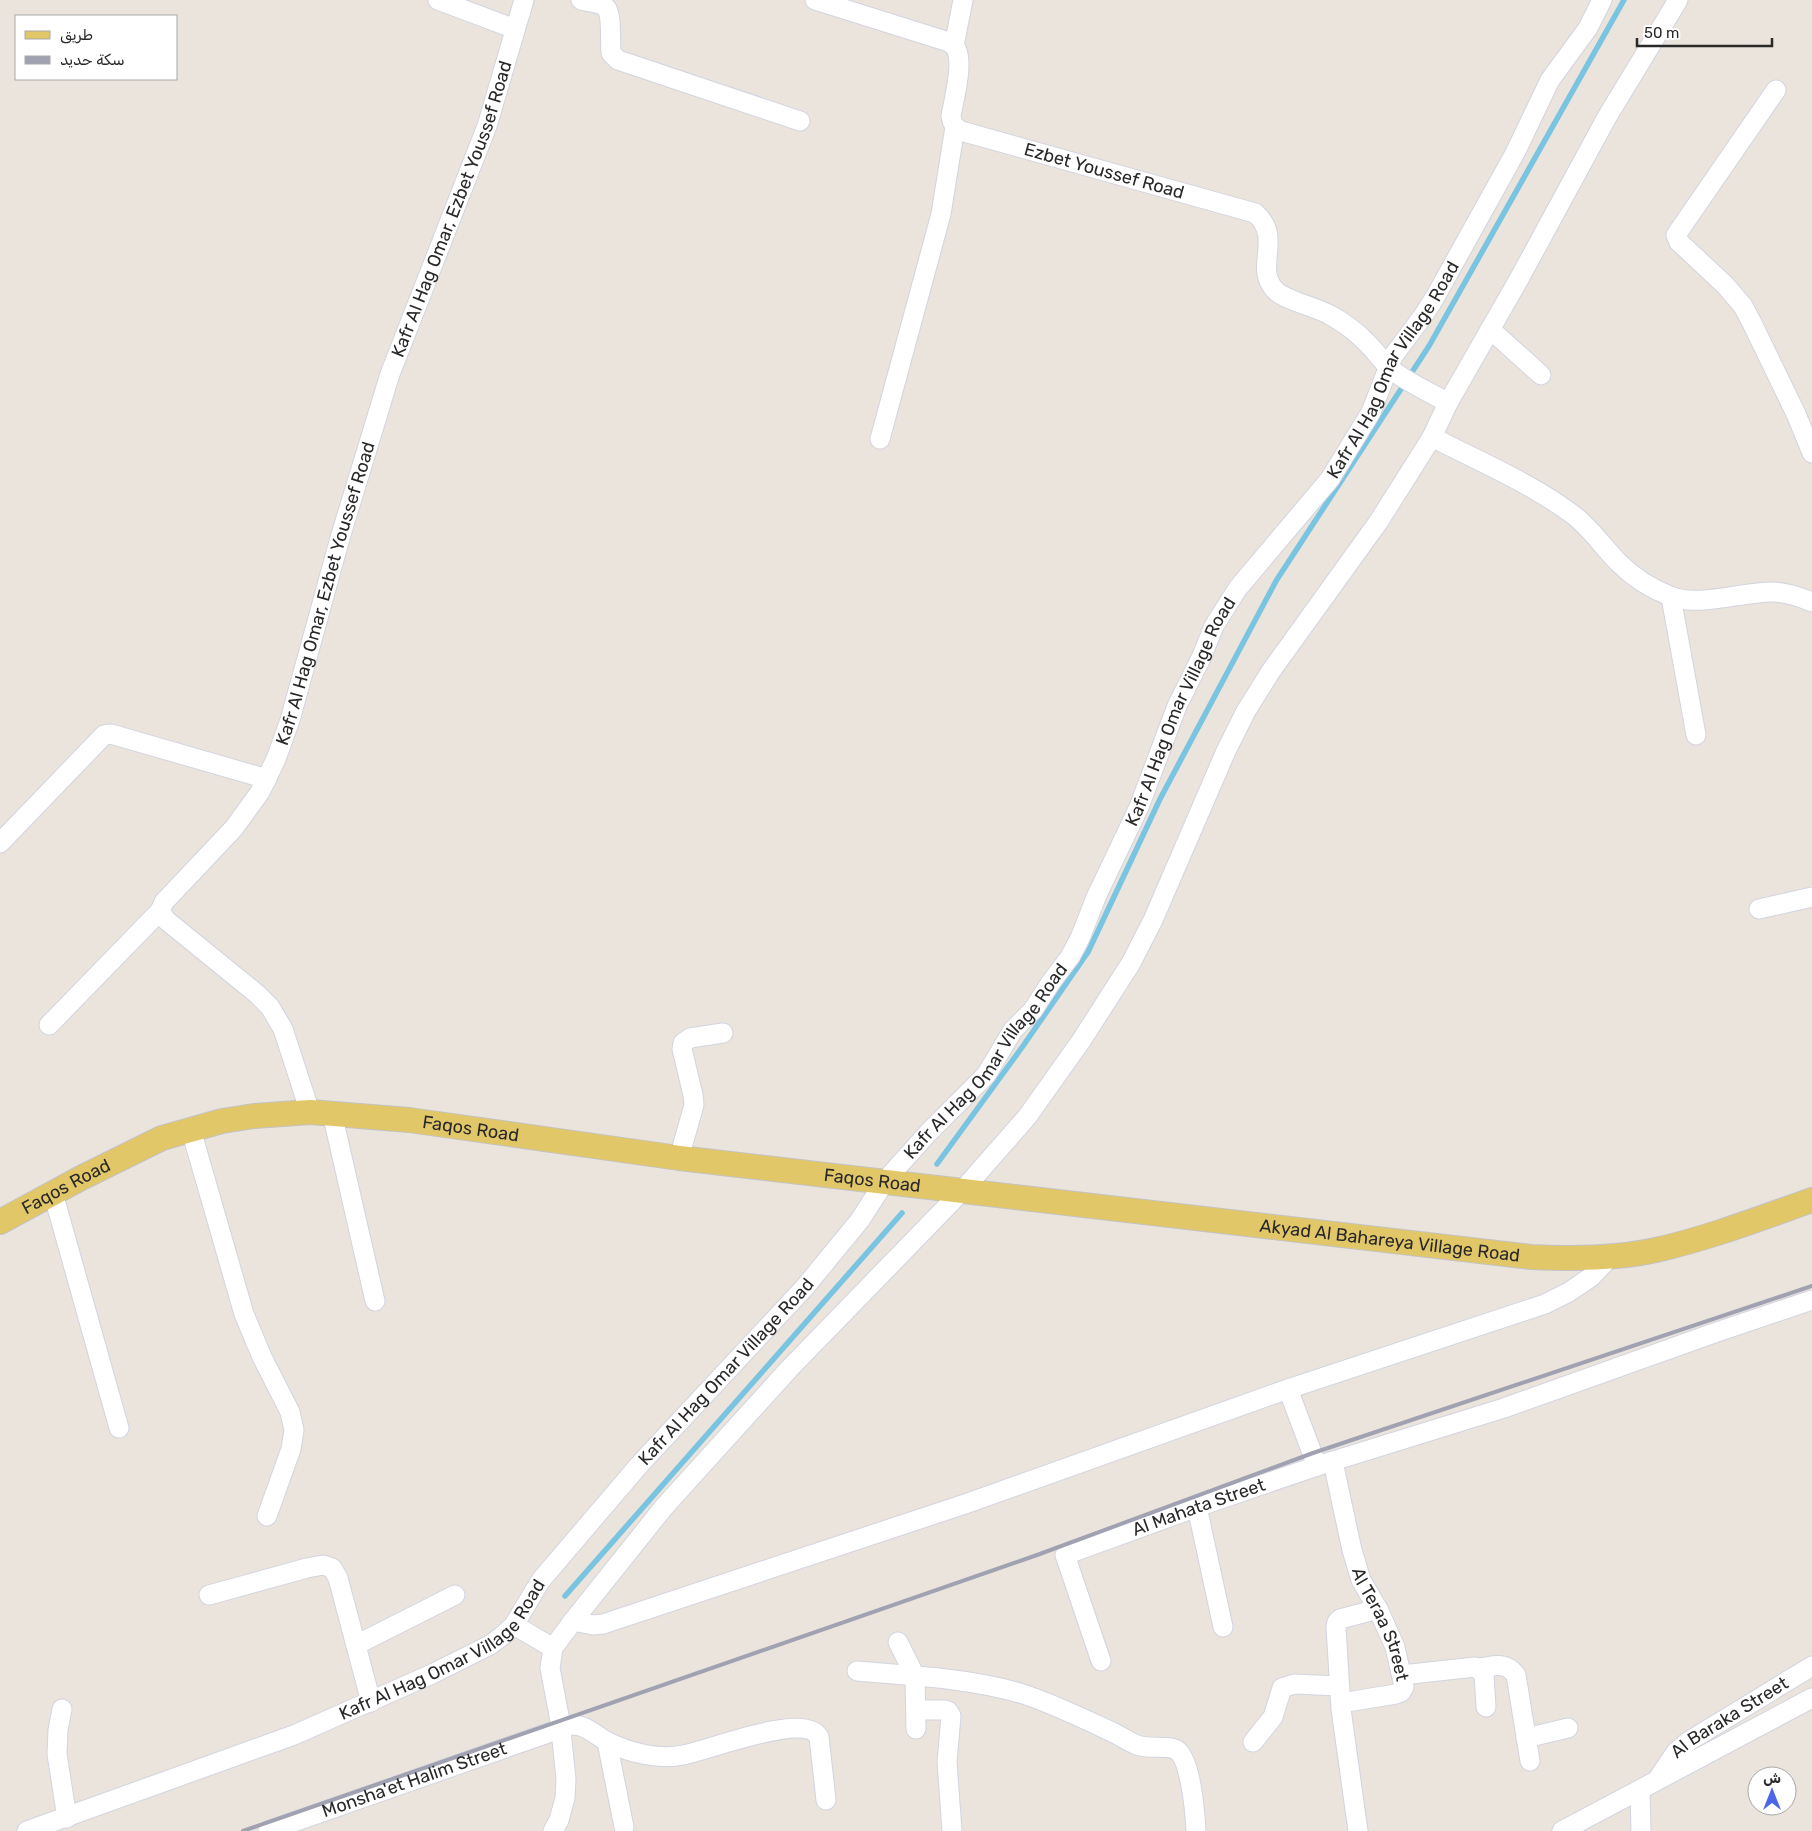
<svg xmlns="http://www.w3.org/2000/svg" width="1812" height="1831" font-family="Rubik,Cairo,sans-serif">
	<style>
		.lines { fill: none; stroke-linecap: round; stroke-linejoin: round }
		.stream { stroke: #79c4e1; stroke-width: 5.5 }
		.minor-casing { stroke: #d2d4e0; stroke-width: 21 }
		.major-casing { stroke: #c3c3c3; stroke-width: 26 }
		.minor { stroke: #fff; stroke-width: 19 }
		.major { stroke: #e2c769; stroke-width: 24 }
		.rail { stroke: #a0a2b1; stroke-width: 4 }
		.labels { text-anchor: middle; stroke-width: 5; stroke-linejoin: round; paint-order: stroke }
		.street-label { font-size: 18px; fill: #292929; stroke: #fff }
	</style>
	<rect width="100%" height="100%" fill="#eae4dc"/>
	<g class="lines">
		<g class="stream">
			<path d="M 937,1164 L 1023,1046 L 1088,952 L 1160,799 L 1276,581 L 1429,346 L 1624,0"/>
			<path d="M 565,1596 L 902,1213"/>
		</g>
		<g class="minor-casing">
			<g id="minor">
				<path d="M 438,0 L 515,29"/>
				<path d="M 581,0 C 588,2 603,3 607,9 C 612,17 610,43 611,53 L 618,60 L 800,121"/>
				<path id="s1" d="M 815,0 L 949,42 C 953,45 956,47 957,51 C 963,66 954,99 951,116 C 952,123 954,127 961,131 L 1255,213 C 1284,238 1253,267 1275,290 C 1284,300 1316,307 1330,315 C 1345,323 1357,332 1369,345 C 1377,353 1383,363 1392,370 C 1408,383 1430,392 1448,403"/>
				<path d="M 954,46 L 963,0"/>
				<path d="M 1776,90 L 1676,235 L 1679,242 L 1725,285 L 1743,306 L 1752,323 L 1796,414 L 1812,453"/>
				<path d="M 1490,329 L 1541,375"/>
				<path d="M 1432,437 C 1478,461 1529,482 1572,514 C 1590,527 1603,547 1619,563 C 1633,577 1652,589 1670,596 C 1697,608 1745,591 1775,592 C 1789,593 1800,597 1812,602"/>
				<path d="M 880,439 L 941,214 L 955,127"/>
				<path d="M 1671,597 L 1696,735"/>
				<path d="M 0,843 L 104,735 L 111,734 L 267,779"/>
				<path d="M 1759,909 L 1812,897"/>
				<path d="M 49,1025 L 160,911"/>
				<path id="s2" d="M 310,1112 L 283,1029 L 270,1007 L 257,994 L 166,920 L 160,911 L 164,902 L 234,828 L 260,792 L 276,759 L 290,720 L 340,538 L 390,374 L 487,126 L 524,0"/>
				<path d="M 332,1113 L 375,1301"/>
				<path d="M 191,1130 L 244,1314 L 262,1357 L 290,1412 L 294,1430 L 291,1449 L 267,1516"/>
				<path d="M 679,1158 L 694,1105 L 693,1095 L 682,1049 L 683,1043 L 690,1038 L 723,1033"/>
				<path d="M 53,1193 L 119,1428"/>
				<path d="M 1288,1389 L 1317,1466"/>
				<path id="s3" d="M 1333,1462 L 1352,1550 L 1361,1580 L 1378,1609 L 1395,1647 L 1404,1687 L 1401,1692 L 1396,1694 L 1347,1702 L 1344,1704 L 1341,1709 L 1358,1831"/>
				<path d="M 1197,1507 L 1223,1627"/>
				<path d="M 209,1595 L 307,1568 L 323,1565 L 332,1568 L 338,1578 L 371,1702"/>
				<path d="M 573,1621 L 593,1625 L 603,1624 L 965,1504 L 1288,1389 L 1545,1304 L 1569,1292 L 1591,1277 L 1610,1257"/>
				<path d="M 514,1625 L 553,1648"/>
				<path d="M 898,1642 L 915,1676 L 916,1729"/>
				<path d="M 356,1645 L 455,1595"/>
				<path id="s4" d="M 1101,1661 L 1065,1555 L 1197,1507 L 1317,1466 L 1504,1408 L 1717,1332 L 1812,1300"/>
				<path d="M 1479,1668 C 1495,1666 1505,1661 1516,1675 L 1530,1761"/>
				<path d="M 857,1671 C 912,1676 970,1678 1023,1694 C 1054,1704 1084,1719 1114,1733 C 1122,1737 1129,1742 1137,1745 C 1150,1750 1170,1744 1178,1751 C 1191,1763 1195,1813 1196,1831"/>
				<path d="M 1402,1675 L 1475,1667 L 1484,1674 L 1486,1707"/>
				<path d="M 62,1709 L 58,1730 L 57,1754 L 67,1818"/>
				<path d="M 1341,1709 L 1336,1627 L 1337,1622 L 1340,1619 L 1378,1609"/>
				<path d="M 916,1710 L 945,1710 L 948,1711 L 951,1716 L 947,1762 L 952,1831"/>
				<path d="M 1526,1738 L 1568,1728"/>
				<path d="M 607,1742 L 624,1827"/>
				<path d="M 1253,1742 L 1273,1717 L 1282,1688 L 1294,1684 L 1339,1686"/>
				<path id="s5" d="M 1659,1777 L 1676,1752 L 1689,1741 L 1812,1666"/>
				<path d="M 1640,1790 L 1641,1831"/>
				<path id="s6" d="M 27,1831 L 294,1735 L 432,1674 L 490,1645 L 502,1636 L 514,1625 L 541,1580 L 640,1464 L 805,1287 L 860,1220 L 885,1181 L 928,1133 L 986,1075 L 1013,1030 L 1033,1010 L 1051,982 L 1070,957 L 1080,938 L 1097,895 L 1139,807 L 1177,706 L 1201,658 L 1214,626 L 1238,588 L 1330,479 L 1371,412 L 1393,356 L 1423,316 L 1434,299 L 1515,153 L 1550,80 L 1588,28 L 1602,0"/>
				<path id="s7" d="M 268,1831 L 571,1725 C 586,1724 596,1736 608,1742 C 630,1753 659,1760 683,1755 C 708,1751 804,1711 819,1737 L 826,1800"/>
				<path d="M 553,1831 L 559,1820 L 565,1798 L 566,1779 L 560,1721 L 550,1668 L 553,1648 L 573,1621 L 664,1507 L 789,1369 L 962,1191 L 1027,1117 L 1081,1041 L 1131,963 L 1153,920 L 1226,751 L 1246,711 L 1271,671 L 1379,521 L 1432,437 L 1448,403 L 1519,279 L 1607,117 L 1678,0"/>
				<path d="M 1562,1831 L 1812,1698"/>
			</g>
		</g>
		<g class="major-casing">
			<g id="major">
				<path id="s8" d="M 0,1222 L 81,1178 L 162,1138 L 222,1121 L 254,1116 L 310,1112 L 409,1120 L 679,1158 L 1531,1257 C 1573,1259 1615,1259 1656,1250 C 1709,1238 1761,1218 1812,1200"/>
			</g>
		</g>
		<use href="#minor" class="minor"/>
		<use href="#major" class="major"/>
		<path class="rail" d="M 243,1831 L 1037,1555 L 1313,1453 L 1812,1286"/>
	</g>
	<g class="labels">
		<g class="street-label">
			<text dy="6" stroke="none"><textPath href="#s1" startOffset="386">Ezbet Youssef Road</textPath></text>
			<text dy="6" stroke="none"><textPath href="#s2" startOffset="1030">Kafr Al Hag Omar, Ezbet Youssef Road</textPath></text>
			<text dy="6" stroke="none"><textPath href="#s6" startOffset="2078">Kafr Al Hag Omar Village Road</textPath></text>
			<text dy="6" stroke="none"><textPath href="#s2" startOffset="625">Kafr Al Hag Omar, Ezbet Youssef Road</textPath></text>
			<text dy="6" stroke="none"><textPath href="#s6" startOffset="1672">Kafr Al Hag Omar Village Road</textPath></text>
			<text dy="6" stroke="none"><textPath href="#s6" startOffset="1268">Kafr Al Hag Omar Village Road</textPath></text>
			<text dy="6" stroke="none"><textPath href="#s8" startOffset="495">Faqos Road</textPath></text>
			<text dy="6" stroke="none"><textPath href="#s8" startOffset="900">Faqos Road</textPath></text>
			<text dy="6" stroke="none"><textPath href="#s8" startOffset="75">Faqos Road</textPath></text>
			<text dy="6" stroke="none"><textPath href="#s8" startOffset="1421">Akyad Al Bahareya Village Road</textPath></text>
			<text dy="6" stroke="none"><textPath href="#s6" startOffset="862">Kafr Al Hag Omar Village Road</textPath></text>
			<text dy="6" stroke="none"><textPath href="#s4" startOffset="254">Al Mahata Street</textPath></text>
			<text dy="6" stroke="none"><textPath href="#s3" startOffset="170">Al Teraa Street</textPath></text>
			<text dy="6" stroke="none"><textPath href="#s6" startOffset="458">Kafr Al Hag Omar Village Road</textPath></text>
			<text dy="6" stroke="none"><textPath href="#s5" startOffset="94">Al Baraka Street</textPath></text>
			<text dy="6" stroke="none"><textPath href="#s7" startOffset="155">Monsha'et Halim Street</textPath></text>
		</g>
	</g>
	<rect x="15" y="15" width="162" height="65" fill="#ffffff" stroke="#a9a9a9"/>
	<rect x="25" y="31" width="25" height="8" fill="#e2c769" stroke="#a9a9a9"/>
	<text x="60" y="40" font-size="15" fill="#292929">طريق</text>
	<rect x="25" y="56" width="25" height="8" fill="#a0a2b1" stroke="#a9a9a9"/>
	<text x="60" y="65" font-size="15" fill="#292929">سكة حديد</text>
	<g transform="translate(1772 1791)"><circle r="24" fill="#ffffff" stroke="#a9a9a9"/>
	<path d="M0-4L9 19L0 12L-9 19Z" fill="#4c66e7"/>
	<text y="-8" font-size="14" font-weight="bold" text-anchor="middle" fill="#292929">ش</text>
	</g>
	<path d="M1637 38v8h135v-8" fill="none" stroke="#292929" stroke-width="2.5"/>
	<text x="1644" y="38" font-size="15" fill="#292929" stroke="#ffffff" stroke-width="4" paint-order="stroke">50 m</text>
</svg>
